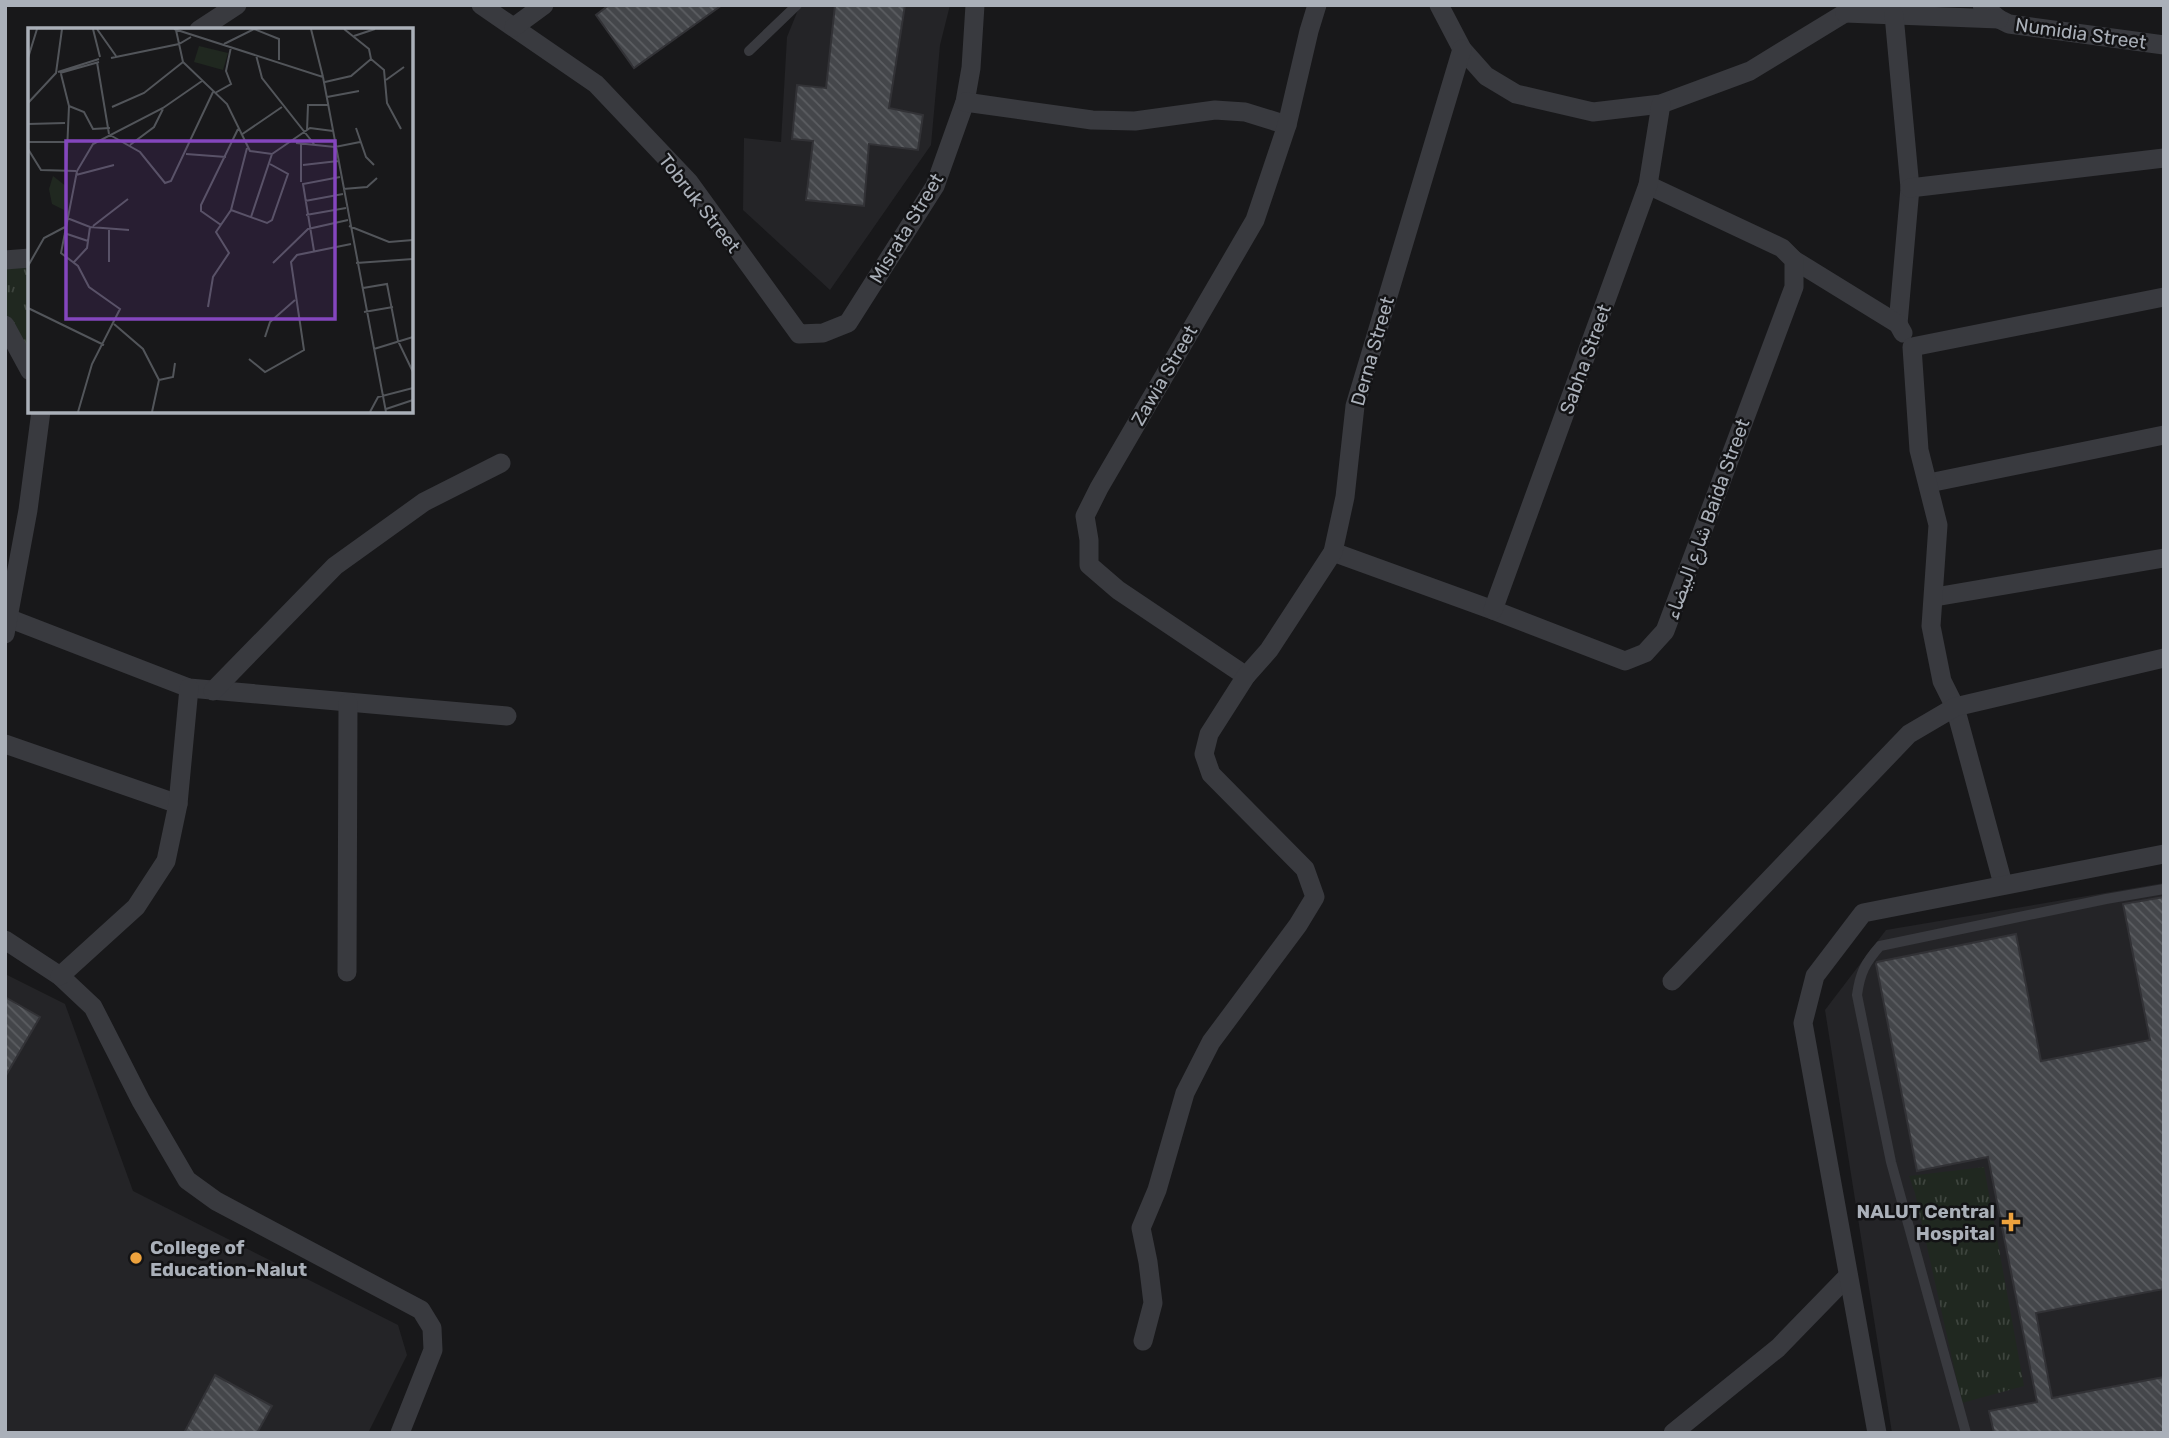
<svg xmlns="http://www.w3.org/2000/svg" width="2169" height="1438" font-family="Rubik,Cairo,sans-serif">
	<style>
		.built { fill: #242427 }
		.park { fill: url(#park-tufts) }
		.building { fill: url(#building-back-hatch); stroke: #323236; stroke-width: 2 }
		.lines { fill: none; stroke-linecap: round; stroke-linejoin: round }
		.service { stroke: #393a3f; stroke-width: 10 }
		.minor { stroke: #393a3f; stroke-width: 19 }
		.poi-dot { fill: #eda23d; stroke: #131315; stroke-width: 2.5 }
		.labels { text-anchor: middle; stroke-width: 5; stroke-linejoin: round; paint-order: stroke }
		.street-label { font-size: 19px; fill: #aab0b9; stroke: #131315 }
		.poi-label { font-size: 19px; font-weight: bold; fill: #aab0b9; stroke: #131315; text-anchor: end }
		.inset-road { fill: none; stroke: #52555a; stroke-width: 2 }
		.view { fill: #8446be; fill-opacity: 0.15; stroke: #8446be; stroke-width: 3.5 }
		.inset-edge { fill: none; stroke: #aab0b9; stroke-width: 3.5 }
	</style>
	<defs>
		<pattern id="park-tufts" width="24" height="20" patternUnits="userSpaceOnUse" patternTransform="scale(1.75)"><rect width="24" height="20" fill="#202820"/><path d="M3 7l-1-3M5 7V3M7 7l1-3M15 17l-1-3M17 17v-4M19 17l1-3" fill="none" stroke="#3e453e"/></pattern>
		<pattern id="building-back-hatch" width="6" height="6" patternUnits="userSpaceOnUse" patternTransform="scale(1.75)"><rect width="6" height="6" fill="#44464a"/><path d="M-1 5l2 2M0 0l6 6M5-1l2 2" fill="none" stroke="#5c5e62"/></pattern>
	</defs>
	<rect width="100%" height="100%" fill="#18181a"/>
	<g class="built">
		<path d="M 800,5 L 950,5 L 940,45 L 931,145 L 830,290 L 743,210 L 744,138 L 781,142 L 787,37 Z"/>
		<path d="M 2164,883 L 2164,1433 L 1892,1433 L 1825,1010 L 1886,930 Z"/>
		<path d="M 5,974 L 65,1004 L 133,1191 L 398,1325 L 407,1355 L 368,1433 L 5,1433 Z"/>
	</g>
	<g class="park">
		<path d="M 30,262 L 30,355 L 5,316 L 5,265 Z"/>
		<path d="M 1984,1167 L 2024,1386 L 1962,1403 L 1915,1193 L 1909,1176 Z"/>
	</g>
	<g class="building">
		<path d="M 609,5 L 722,5 L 634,68 L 596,15 Z"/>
		<path d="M 835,5 L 905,5 L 889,108 L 923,115 L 918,150 L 869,144 L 864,206 L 806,200 L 813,141 L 792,139 L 797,85 L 826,88 Z"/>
		<path d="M 2164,897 L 2164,1289 L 2036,1313 L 2052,1398 L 2164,1377 L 2164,1433 L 1994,1433 L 1989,1411 L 2037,1402 L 1988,1157 L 1917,1171 L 1876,964 L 1877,962 L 2016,934 L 2041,1061 L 2150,1040 L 2123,904 Z"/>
		<path d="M 5,997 L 40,1017 L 5,1077 Z"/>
		<path d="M 215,1375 L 272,1406 L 257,1433 L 184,1433 Z"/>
	</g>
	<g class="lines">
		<g class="service">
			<path d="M 749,51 L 797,5"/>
			<path d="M 1966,1433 L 1891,1162 L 1857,995 C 1860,973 1865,963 1880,946 L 2106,899 L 2164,889"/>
		</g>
		<g class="minor">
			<path d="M 481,5 L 596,84 L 689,182 L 799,334 L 823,333 L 848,323 L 935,186 L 965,102 L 971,68 L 975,5"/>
			<path d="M 1439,5 L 1462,49 L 1486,76 L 1516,94 L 1593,112 L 1661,104 L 1750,71 L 1845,13 L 1853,5"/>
			<path d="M 1982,5 L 1999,19 L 2009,24 L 2164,45"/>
			<path d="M 1845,13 L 1999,19"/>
			<path d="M 1894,15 L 1910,188 L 1898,324"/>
			<path d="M 514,27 L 544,5"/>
			<path d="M 199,30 L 237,5"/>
			<path d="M 965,102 L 1092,120 L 1135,121 L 1215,110 L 1245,112 L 1287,125"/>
			<path d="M 1910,188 L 2164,158"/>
			<path d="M 5,260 L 30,258"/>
			<path d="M 1794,260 L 1898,324 L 1903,333"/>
			<path d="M 5,325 L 30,371"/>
			<path d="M 1929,483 L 2164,435"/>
			<path d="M 1333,552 L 1493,610 L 1625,661 L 1645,653 L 1665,631 L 1794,287 L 1794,260 L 1782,248 L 1648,185"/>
			<path d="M 1935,597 L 2164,558"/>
			<path d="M 1493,610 L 1648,185 L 1661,104"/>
			<path d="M 8,618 L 189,688 L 507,716"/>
			<path d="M 5,634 L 28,510 L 41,411"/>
			<path d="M 1246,676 L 1118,590 L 1089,565 L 1089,540 L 1085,516 L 1099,488 L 1255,220 L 1287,125 L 1309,31 L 1317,5"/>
			<path d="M 213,691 L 335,566 L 424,502 L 501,463"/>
			<path d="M 5,744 L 178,804"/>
			<path d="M 2003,884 L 1955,707 L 1942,681 L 1931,626 L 1938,525 L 1919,450 L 1912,347 L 2164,297"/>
			<path d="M 5,940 L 60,976 L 93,1007 L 141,1101 L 187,1180 L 216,1201 L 421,1310 L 432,1328 L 433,1350 L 400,1433"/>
			<path d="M 347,972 L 348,703"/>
			<path d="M 60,976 L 136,907 L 166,861 L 178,804 L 189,688"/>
			<path d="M 1672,981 L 1909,734 L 1955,707 L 2164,658"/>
			<path d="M 1143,1341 L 1153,1303 L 1148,1262 L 1141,1228 L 1157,1190 L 1185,1093 L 1211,1042 L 1298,925 L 1315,897 L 1305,869 L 1211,774 L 1204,754 L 1209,734 L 1246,676 L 1269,650 L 1333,552 L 1345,497 L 1355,406 L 1462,49"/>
			<path d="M 1673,1433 L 1778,1348 L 1848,1276"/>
			<path d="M 1877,1433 L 1803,1023 L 1815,976 L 1863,913 L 2164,854"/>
		</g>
	</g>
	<g class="poi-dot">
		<path d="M2007.5 1211.5h7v7h7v7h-7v7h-7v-7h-7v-7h7z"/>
		<circle cx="136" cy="1258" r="7"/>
	</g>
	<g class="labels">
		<g class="street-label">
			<text transform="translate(2081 33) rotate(8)" y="7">Numidia Street</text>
			<text transform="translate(700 203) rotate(52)" y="7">Tobruk Street</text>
			<text transform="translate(906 228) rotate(-59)" y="7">Misrata Street</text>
			<text transform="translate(1372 351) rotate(-74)" y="7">Derna Street</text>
			<text transform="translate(1585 359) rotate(-70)" y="7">Sabha Street</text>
			<text transform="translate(1164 375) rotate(-60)" y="7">Zawia Street</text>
			<text transform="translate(1707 519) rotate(-70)" y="7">شارع البيضاء Baida Street</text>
		</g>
		<g class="poi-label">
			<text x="1995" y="1218">NALUT Central<tspan x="1995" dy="22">Hospital</tspan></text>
			<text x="150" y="1254" text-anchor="start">College of<tspan x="150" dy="22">Education-Nalut</tspan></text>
		</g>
	</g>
	<g transform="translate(28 28)">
		<rect width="385" height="385" fill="#18181a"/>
		<path d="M 25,148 L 39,159 L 36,182 L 24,176 L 21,161 Z" fill="#202820"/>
		<path d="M 171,18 L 200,25 L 195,42 L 166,34 Z" fill="#202820"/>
		<path class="inset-road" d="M 65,1 L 72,29M 69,1 L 88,28M 146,1 L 295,49 L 358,384M 283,1 L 295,49M 316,1 L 341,21 L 343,31M 148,2 L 155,34 L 199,76 L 222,123 L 244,126 L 282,100 L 305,103M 326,8 L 347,1M 196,16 L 226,1 L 251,11 L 251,32M 228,27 L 234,50 L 286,116M 0,30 L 9,1M 83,30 L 151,16 L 163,9M 69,34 L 81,106M 30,44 L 71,31M 32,45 L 71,34M 33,46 L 41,78 L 38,146M 358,52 L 376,39M 297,54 L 323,48 L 343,31 L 356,42 L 359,75 L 373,101M 187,65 L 203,56 L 198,43 L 203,19M 299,69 L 331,63M 0,75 L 28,45 L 34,1M 41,78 L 56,84 L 65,101 L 82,100M 84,79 L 116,65 L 155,34M 0,96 L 37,95M 328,100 L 338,129 L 346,137M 279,103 L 280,77 L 300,77M 82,107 L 112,124 L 137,155 L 143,153 L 185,64M 213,107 L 254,79M 0,114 L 38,114M 268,115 L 307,119 L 332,114M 273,115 L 273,154M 102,117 L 126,99 L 135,81M 0,121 L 13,142 L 48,143M 158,126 L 198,129M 275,137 L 310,133M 48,147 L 86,137M 315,161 L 339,159 L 349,150M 277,173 L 315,166M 203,182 L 239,195 L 244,192 L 260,146 L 242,136M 278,187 L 318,180M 223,189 L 244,126M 39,190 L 62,199 L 101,202M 193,197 L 173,183 L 173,177 L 210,101M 65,198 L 100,171M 321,198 L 361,214 L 385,212M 36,205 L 60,213M 286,223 L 275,156 L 312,149M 46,234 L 59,220 L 62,199M 81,234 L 81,200M 245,235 L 280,201 L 320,192M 328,235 L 385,231M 0,238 L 16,210 L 37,199M 335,260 L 359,256 L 370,313 L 385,344M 180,279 L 185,249 L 201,225 L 188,204 L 203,182 L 219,120M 0,280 L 76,317M 336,284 L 365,279M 86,296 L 115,321 L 131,352 L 124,384M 237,309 L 242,294 L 267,272M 346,321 L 385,309M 221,331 L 237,344 L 276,322 L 263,234 L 269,227 L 323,216M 131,352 L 145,349 L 147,335M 358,381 L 385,372M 50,384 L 64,336 L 92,281 L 61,259 L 50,238 L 33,225 L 49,143 L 65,116 L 135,80 L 174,53M 342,384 L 350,369 L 385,360"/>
		<path class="view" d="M 38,113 L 307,113 L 307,291 L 38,291 Z"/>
		<rect width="385" height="385" class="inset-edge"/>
	</g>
	<rect width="2169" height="1438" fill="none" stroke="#aab0b9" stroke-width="14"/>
</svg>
